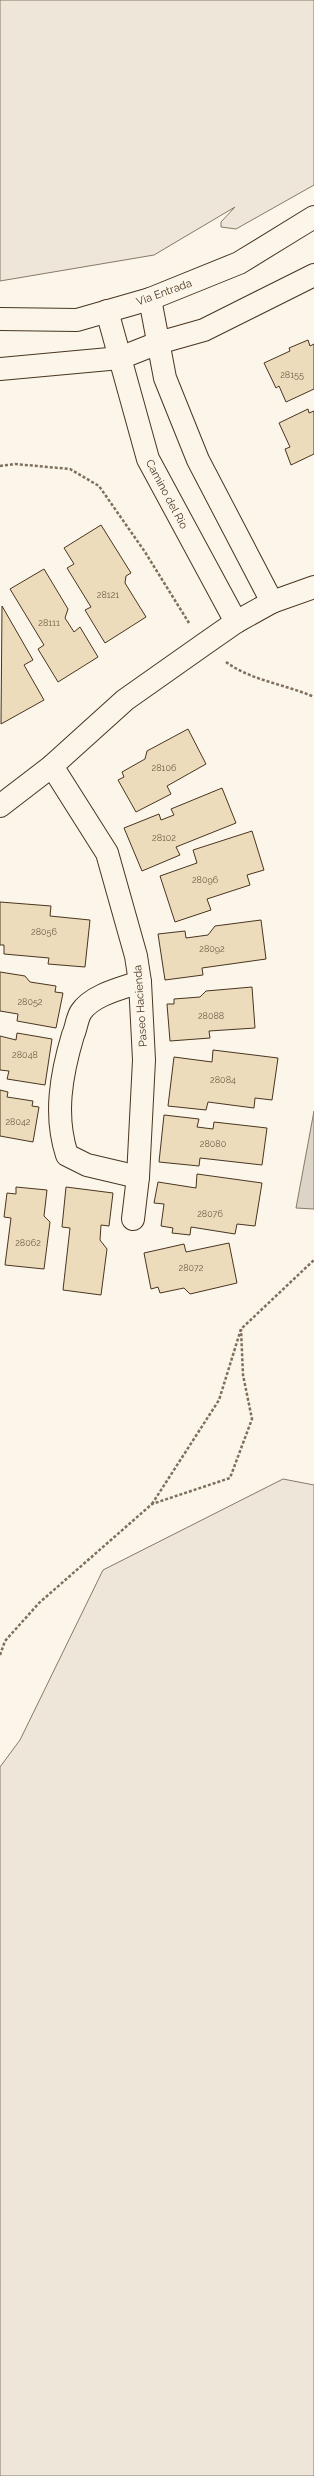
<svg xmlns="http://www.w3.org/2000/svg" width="314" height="2476" font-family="Raleway,sans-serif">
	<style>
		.green { fill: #ede6d9; stroke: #887966 }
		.water { fill: #dcd4c6; stroke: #887966 }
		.building { fill: #ecdcbc; stroke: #4a3520 }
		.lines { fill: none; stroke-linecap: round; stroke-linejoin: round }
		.minor-casing { stroke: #4a3520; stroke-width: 24 }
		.path { stroke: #7f6f5c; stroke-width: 2.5; stroke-dasharray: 3 2; stroke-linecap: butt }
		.minor { stroke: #fbf6e9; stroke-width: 22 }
		.labels { text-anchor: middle; stroke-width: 3; stroke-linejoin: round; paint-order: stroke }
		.number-label { font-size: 9px; fill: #725f47 }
		.street-label { font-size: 11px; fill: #4a3520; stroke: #fbf6e9 }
	</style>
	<rect width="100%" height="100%" fill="#fbf6e9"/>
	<g class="green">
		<path d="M 0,0 L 314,0 L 314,185 L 236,229 L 221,227 L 221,222 L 235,207 L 154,255 L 0,281 Z"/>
		<path d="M 283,1479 L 314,1485 L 314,2476 L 0,2476 L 0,1767 L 20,1740 L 103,1570 Z"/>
	</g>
	<path class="water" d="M 314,1111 L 314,1209 L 296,1208 Z"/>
	<g class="building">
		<path d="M 308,340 L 310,346 L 314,344 L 314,389 L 286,402 L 279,386 L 276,388 L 264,363 L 290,351 L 289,348 Z"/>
		<path d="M 308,409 L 309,413 L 314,411 L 314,454 L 291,465 L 285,449 L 290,447 L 279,423 Z"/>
		<path d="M 101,525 L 131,573 L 126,576 L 125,583 L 146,617 L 105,643 L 85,610 L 91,607 L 67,568 L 74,564 L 64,548 Z"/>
		<path d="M 44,569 L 68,609 L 65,618 L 74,632 L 80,627 L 98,657 L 58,682 L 38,649 L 44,645 L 10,589 Z"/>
		<path d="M 2,606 L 33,660 L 24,665 L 44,700 L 1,724 Z"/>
		<path d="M 188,729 L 206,764 L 167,786 L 171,794 L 136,812 L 118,780 L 124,777 L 122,772 L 145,759 L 147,751 Z"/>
		<path d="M 222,788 L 236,823 L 176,847 L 180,855 L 142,871 L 124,828 L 159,814 L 161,820 L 174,815 L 171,809 Z"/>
		<path d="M 252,831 L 264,870 L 247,875 L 250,885 L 207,899 L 211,910 L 175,922 L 160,876 L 197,863 L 193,850 Z"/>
		<path d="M 0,902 L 51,906 L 50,916 L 90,920 L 85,967 L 48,964 L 49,958 L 4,954 L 4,945 L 0,945 Z"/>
		<path d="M 261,920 L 266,959 L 202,968 L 203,975 L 165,980 L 158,934 L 185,931 L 186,938 L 208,935 L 215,926 Z"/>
		<path d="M 0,972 L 25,976 L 30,982 L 56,986 L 55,992 L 63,993 L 56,1028 L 17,1021 L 18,1014 L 0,1011 Z"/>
		<path d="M 252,987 L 255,1028 L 209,1031 L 210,1038 L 170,1041 L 167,1004 L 174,1004 L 174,999 L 200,997 L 206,991 Z"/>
		<path d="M 17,1033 L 52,1039 L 45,1085 L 7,1079 L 9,1071 L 0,1070 L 0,1036 L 16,1040 Z"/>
		<path d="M 213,1050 L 278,1058 L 272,1100 L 255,1098 L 254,1108 L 208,1102 L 206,1110 L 168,1106 L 174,1057 L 212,1062 Z"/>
		<path d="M 0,1090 L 8,1092 L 7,1097 L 33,1101 L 32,1106 L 39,1107 L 33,1142 L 0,1136 Z"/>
		<path d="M 164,1115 L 199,1119 L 197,1127 L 213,1129 L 214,1122 L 267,1128 L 262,1165 L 200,1158 L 199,1166 L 159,1162 Z"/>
		<path d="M 197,1174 L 262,1183 L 255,1226 L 237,1224 L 235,1234 L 191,1227 L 190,1235 L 172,1233 L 173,1228 L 161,1226 L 164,1204 L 154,1203 L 158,1182 L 196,1188 Z"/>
		<path d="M 16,1187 L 47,1190 L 44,1216 L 50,1222 L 44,1269 L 5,1265 L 11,1218 L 4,1217 L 7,1193 L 16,1194 Z"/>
		<path d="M 66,1187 L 113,1193 L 109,1226 L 101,1225 L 100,1240 L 107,1249 L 101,1295 L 63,1290 L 70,1228 L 62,1227 Z"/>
		<path d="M 229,1243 L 237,1283 L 190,1294 L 184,1288 L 160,1293 L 158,1287 L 151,1289 L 144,1253 L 184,1244 L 186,1252 Z"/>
	</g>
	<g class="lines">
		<g class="minor-casing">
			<g id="minor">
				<path d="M 150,299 L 165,378 L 198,460 L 272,602"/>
				<path d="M 107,311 L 148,459 L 236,622"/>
				<path d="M 0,319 L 77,320 L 150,299 L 239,263 L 314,217"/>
				<path d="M 0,369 L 120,358 L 158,343 L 204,330 L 314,275"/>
				<path d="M 52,766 L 107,853 L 136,956 L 140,982 L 144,1060 L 138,1177 L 133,1219"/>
				<path d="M 0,806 L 52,766 L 125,700 L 203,645 L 236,622 L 272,602 L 314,587"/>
				<path d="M 138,1177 L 87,1165 L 67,1155 C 54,1116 61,1075 73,1035 C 76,1029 77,1018 81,1012 C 92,995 122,988 140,982"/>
			</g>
		</g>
		<g class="path">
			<path d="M 0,466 L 15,464 L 70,469 L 99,486 L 145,552 L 189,623"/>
			<path d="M 226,662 C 252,681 285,684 314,697"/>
			<path d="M 152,1504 L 219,1400 L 241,1329 L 314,1260"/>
			<path d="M 0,1655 L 5,1641 L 39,1603 L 152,1504 L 230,1478 L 252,1419 L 243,1375 L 241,1329"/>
		</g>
		<use href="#minor" class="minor"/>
	</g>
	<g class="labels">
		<g class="number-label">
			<text x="292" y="378">28155</text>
			<text x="108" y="598">28121</text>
			<text x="49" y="626">28111</text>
			<text x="164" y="771">28106</text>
			<text x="164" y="841">28102</text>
			<text x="205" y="883">28096</text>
			<text x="44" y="935">28056</text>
			<text x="212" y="952">28092</text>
			<text x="30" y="1005">28052</text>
			<text x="211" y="1019">28088</text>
			<text x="25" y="1058">28048</text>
			<text x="223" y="1083">28084</text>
			<text x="18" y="1125">28042</text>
			<text x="213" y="1147">28080</text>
			<text x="210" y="1217">28076</text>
			<text x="28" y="1246">28062</text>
			<text x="191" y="1271">28072</text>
		</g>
		<g class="street-label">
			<text transform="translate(164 292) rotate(-20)" y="4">Via Entrada</text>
			<text transform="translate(167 494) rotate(62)" y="4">Camino del Rio</text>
			<text transform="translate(140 1006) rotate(-94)" y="4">Paseo Hacienda</text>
		</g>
	</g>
</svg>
